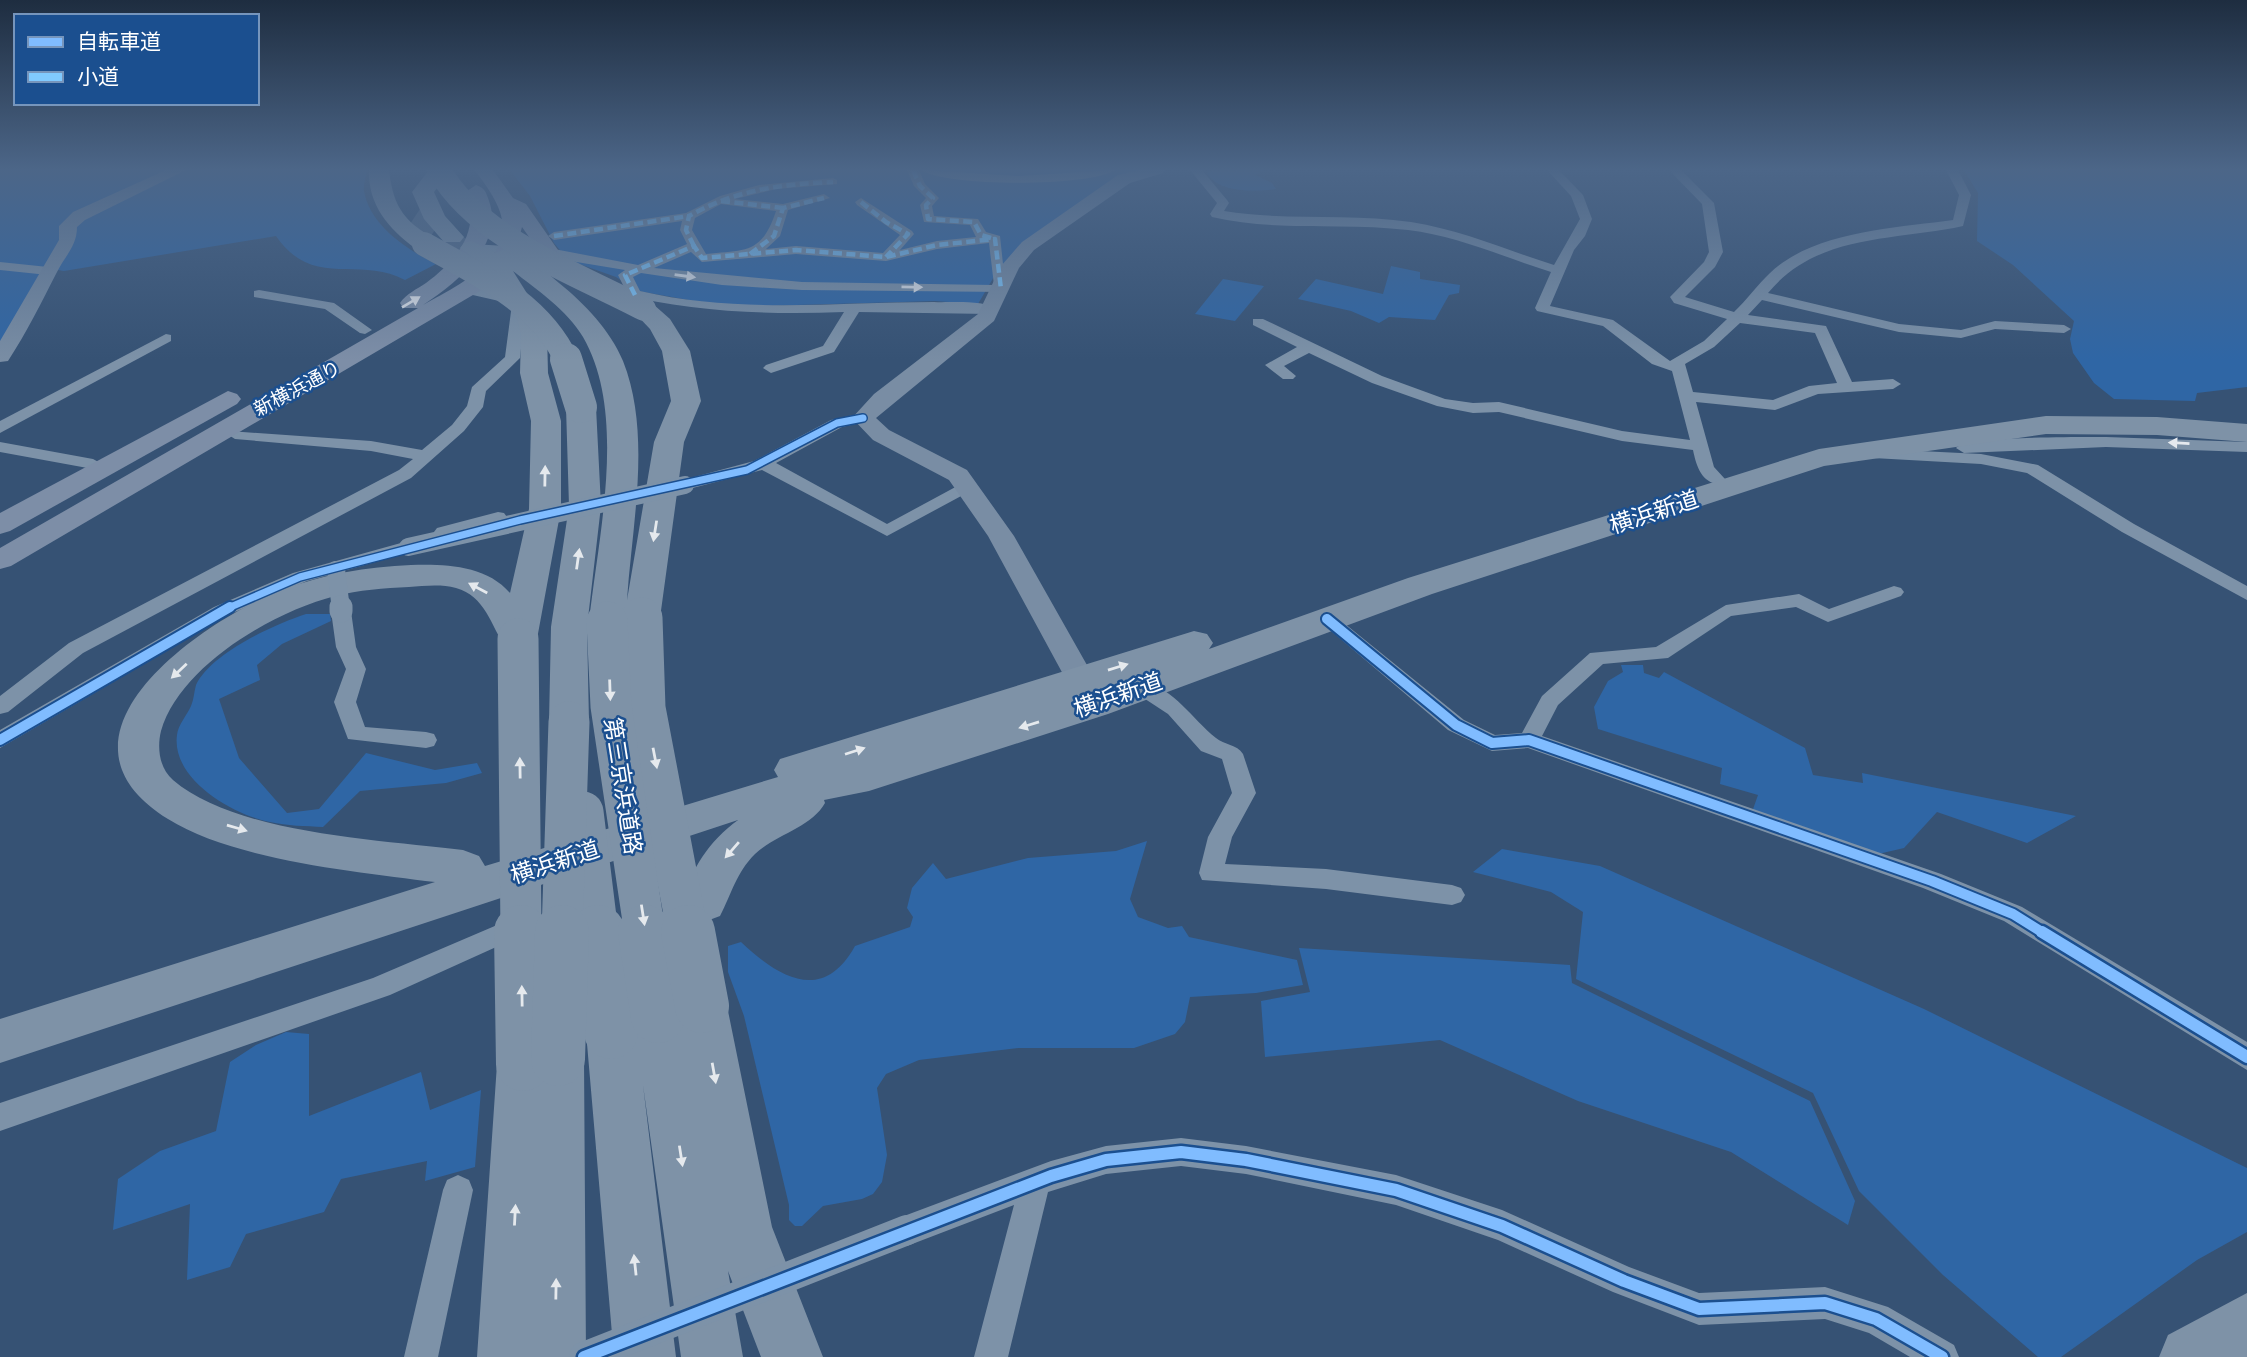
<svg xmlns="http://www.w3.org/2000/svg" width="2247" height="1357" font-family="'Fira Sans Condensed','Noto Sans JP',sans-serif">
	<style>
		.green { fill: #2f66a5 }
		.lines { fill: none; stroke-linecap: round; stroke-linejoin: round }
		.highway-tunnel { stroke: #546c89; stroke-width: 24; stroke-dasharray: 24 12; stroke-linecap: butt }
		.street { fill: #7d92a8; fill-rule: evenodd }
		.secondary { fill: #798da4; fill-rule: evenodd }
		.primary { fill: #7d8ea7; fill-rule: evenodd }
		.highway { fill: #7e92a7; fill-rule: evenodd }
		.street-bridge-far2 { stroke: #7d92a8; stroke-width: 18 }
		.street-bridge-far1 { stroke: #7d92a8; stroke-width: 23 }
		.street-bridge { stroke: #7d92a8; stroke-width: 30 }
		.highway-bridge-far3 { stroke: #7e92a7; stroke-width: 24 }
		.highway-bridge-far2 { stroke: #7e92a7; stroke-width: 32 }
		.highway-bridge-far1 { stroke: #7e92a7; stroke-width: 41 }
		.highway-bridge { stroke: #7e92a7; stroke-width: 54 }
		.quiet { stroke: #80caff; stroke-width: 4.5; stroke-dasharray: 9 4.5; stroke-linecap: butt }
		.cycleway-far2-casing { stroke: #1b4f8f; stroke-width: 10 }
		.cycleway-far1-casing { stroke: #1b4f8f; stroke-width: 14 }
		.cycleway-casing { stroke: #1b4f8f; stroke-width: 17 }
		.cycleway-far2 { stroke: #80bcff; stroke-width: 7 }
		.cycleway-far1 { stroke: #80bcff; stroke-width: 10 }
		.cycleway { stroke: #80bcff; stroke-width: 12 }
		.oneway { fill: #e5e9ee }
		.oneway2 { fill: #e5e8ed }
		.oneway3 { fill: #e5e9ed }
		.labels { text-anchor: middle; stroke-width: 5; stroke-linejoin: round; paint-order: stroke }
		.far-street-label { font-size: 19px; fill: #fff; stroke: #1b4f8f }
		.street-label { font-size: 23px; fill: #fff; stroke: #1b4f8f }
	</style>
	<rect width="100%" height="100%" fill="#365274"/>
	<g class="green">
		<path d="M 0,170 L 367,170 C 366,176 363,185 364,191 C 370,226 408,250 436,264 L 405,280 C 358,255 313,290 276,236 L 64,271 L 52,269 L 0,356 Z"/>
		<path d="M 510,170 L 1144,170 L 1117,178 L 999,268 L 978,304 L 935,301 L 728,307 L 638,291 L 616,277 L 568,260 L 554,243 L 530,196 Z"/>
		<path d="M 1264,170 L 1255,175 L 1272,183 L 1276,189 C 1256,192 1214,193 1207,171 Z"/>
		<path d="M 1964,170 L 2247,170 L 2247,387 L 2197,393 L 2195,401 L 2114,399 L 2094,383 L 2073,353 L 2070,339 L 2074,321 L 2013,265 L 1977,241 L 1978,193 Z"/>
		<path d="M 1391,266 L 1420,272 L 1420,279 L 1460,285 L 1459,293 L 1449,295 L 1435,320 L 1389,317 L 1379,323 L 1351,311 L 1298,299 L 1316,279 L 1383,294 Z"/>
		<path d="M 1223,279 L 1264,286 L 1235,321 L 1195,314 Z"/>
		<path d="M 306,614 L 330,614 L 331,621 L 282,644 L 257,665 L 260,680 L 219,699 L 239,758 L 287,813 L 319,809 L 366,753 L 435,770 L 477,763 L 482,773 L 446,783 L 360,791 L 323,827 C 306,826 287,826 270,822 C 233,815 171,779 177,735 C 178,725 187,715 191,706 C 194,699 194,692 196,685 C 211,653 275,624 306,614 Z"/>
		<path d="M 1621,665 L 1643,665 L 1644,673 L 1659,678 L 1664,672 L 1805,748 L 1813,775 L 1863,783 L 1862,773 L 2076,816 L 2027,843 L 1937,812 L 1904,848 L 1874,855 L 1752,812 L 1758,795 L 1720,784 L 1722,768 L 1598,729 L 1594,707 L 1608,681 L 1623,672 Z"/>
		<path d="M 1147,841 L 1130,899 L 1138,917 L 1168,928 L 1182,926 L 1189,937 L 1297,960 L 1303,985 L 1256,993 L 1190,997 L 1185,1022 L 1175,1034 L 1134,1048 L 1019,1048 L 919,1060 L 886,1074 L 877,1088 L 887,1155 L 882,1182 L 873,1194 L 862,1199 L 823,1206 L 802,1226 L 795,1226 L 789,1220 L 789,1205 L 744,1016 L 728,972 L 728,946 L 741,942 C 779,978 823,1004 855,946 L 910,927 L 913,917 L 907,908 L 912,888 L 933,863 L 946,879 L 1028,858 L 1116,851 Z"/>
		<path d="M 1502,849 L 1600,866 L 1924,1009 L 2247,1168 L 2247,1232 L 2197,1260 L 2061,1357 L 2038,1357 L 1943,1275 L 1859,1191 L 1813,1093 L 1576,979 L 1583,912 L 1551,892 L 1473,872 Z"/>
		<path d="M 1299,948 L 1570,965 L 1572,983 L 1810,1101 L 1855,1201 L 1848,1225 L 1731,1152 L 1578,1101 L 1440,1040 L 1265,1057 L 1261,1001 L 1310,992 Z"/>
		<path d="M 286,1032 L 309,1034 L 309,1116 L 421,1072 L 430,1110 L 481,1090 L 475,1167 L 425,1181 L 427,1161 L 341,1179 L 324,1212 L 246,1234 L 230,1267 L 187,1280 L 190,1204 L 113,1230 L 118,1179 L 160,1151 L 216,1131 L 230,1062 L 256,1045 Z"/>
	</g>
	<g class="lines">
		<path class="highway-tunnel" d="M 414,218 L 470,256"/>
		<g class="street">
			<path d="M 907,170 L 919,170 L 925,184 L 939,198 L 932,206 L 934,216 L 978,219 L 986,232 L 1000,236 L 1006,292 L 802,290 L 722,285 L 641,273 L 633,277 L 640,291 C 737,314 836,302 934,302 C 950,303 985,299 997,310 L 990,314 L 859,312 L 834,352 L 771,373 L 763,368 L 766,365 L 823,346 L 844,312 C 767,315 693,312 619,294 L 619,288 L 624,287 L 618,275 L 625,270 L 528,254 L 472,252 L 466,248 L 472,244 L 554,249 L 638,265 L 687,244 L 680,230 L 682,221 L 554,240 L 548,236 L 554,232 L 686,213 L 720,196 L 759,185 L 833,178 L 837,180 L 837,184 L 776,189 L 735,199 L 783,204 L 824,194 L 830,198 L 788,210 L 780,236 L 766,249 L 796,246 L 883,253 L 900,235 L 857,205 L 855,202 L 861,198 L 912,231 L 914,234 L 900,250 L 937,241 L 976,237 L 970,225 L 924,222 L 920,205 L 926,198 L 914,186 ZM 721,204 L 776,211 C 762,254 746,250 706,254 L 692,230 L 695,218 ZM 989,243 L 994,285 L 802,282 L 654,268 L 691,252 L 702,262 L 796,254 L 886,261 L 937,249 Z"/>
			<path d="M 921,170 L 1018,176 L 1115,170 C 1091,187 945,187 921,170 Z"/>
			<path d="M 1190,170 L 1202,170 L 1227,200 L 1229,203 L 1224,211 C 1286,221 1349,213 1411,222 C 1462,230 1506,250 1554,265 L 1580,219 L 1571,196 L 1547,170 L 1559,170 L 1583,195 L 1592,219 L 1585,236 L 1574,250 L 1550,306 L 1613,320 L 1670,361 L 1704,341 L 1727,319 L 1674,303 L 1670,297 L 1704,262 L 1709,252 L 1702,204 L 1669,170 L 1681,170 L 1714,203 L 1723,252 L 1715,267 L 1685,297 L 1734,312 C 1747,300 1757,285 1770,273 C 1814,231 1896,228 1953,220 L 1959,195 L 1946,170 L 1958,170 L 1971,195 L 1963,226 C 1895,241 1817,233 1768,293 L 1899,324 L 1961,330 L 1995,321 L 2064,325 L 2071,329 L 2064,333 L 1995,329 L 1961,338 L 1899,332 L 1762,300 L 1748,315 L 1826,326 L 1852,382 L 1893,379 L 1901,384 L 1893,389 L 1818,394 L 1775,410 L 1696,402 L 1714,467 L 1725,479 L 1716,484 C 1700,480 1696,464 1693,450 L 1622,441 L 1499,412 L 1473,413 L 1437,406 L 1372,383 L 1309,353 L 1284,366 L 1296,376 L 1293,379 L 1283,379 L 1265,365 L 1297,347 L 1253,325 L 1253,319 L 1263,319 L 1382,376 L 1445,399 L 1473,403 L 1499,402 L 1622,431 L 1690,440 L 1672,371 L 1652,364 L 1603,326 L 1537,311 L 1535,308 L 1551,272 C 1503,257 1458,236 1408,230 C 1343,222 1276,232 1212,217 L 1210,214 L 1217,203 ZM 1740,323 L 1815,333 L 1837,383 L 1809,386 L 1773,400 L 1693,392 L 1685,364 L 1714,347 Z"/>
			<path d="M 0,262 L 48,267 L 55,271 L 48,275 L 0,270 Z"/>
			<path d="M 469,286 L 526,301 L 520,358 L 486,391 L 483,407 L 464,431 L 411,478 L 83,653 L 8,712 L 0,714 L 0,696 L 69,643 L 399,470 L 413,459 L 371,451 L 235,439 L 227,434 L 229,431 L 371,441 L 422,450 L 452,425 L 467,406 L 472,387 L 505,357 L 512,304 L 464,293 L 464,287 Z"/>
			<path d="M 259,290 L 334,303 L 372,330 L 365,334 L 360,333 L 325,309 L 254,297 L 254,291 Z"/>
			<path d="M 166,334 L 171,335 L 171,341 L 0,433 L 0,421 Z"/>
			<path d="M 863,413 L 871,418 L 869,421 L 842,427 L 776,463 L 887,524 L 961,484 L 973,484 L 976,488 L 887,536 L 762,470 L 685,490 L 676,485 L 679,481 L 754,461 L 831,420 Z"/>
			<path d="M 2106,437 L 2247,442 L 2247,452 L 2106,447 L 1964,453 L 1956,448 C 1967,436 2082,437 2106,437 Z"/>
			<path d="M 0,442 L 93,459 L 102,464 L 93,469 L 0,452 Z"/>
			<path d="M 1879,449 L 1981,454 L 2038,465 L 2134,524 L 2247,586 L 2247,600 L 2122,532 L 2027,473 L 1981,464 L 1873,458 L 1871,454 L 1873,450 Z"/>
			<path d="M 498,512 L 504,513 L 507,517 L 504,521 L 443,537 L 434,532 L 437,528 Z"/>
			<path d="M 408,541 L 415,543 L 417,547 L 415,551 L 307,581 L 228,615 L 0,748 L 0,730 L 214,607 L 293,573 Z"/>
			<path d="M 1894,586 L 1901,588 L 1904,592 L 1901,596 L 1828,622 L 1796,607 L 1731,616 L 1668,658 L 1603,664 L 1558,705 L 1542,736 L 1941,874 L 2022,907 L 2247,1042 L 2247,1070 L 2004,921 L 1923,888 L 1528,748 L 1492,751 L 1448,730 L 1317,619 L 1320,615 L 1334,615 L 1464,720 L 1495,735 L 1522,733 L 1542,696 L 1590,653 L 1656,647 L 1726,605 L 1799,594 L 1829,609 Z"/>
			<path d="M 341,605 L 351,611 L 356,647 L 366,669 L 356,702 L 365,727 L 426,732 L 434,734 L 437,740 L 434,746 L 426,748 L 348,739 L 334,702 L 346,669 L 336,647 L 331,611 Z"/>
			<path d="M 1143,681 C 1176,690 1191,718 1216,738 C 1224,745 1237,744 1243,754 L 1256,793 L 1232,837 L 1225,864 L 1326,869 L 1452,885 L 1461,888 L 1465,895 L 1461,902 L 1452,905 L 1326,889 L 1202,880 L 1199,873 L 1208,837 L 1232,793 L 1222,759 L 1201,751 L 1168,714 L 1136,693 L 1132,688 L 1136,683 Z"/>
			<path d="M 518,916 L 527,919 L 531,926 L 527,933 L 390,995 L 0,1131 L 0,1103 L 373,978 Z"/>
			<path d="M 1181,1138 L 1246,1146 L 1396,1175 L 1502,1210 L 1629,1267 L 1699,1293 L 1825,1287 L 1888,1307 L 1954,1345 L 1959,1357 L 1910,1357 L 1869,1333 L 1825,1319 L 1699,1325 L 1613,1292 L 1498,1240 L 1396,1205 L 1246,1174 L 1181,1166 L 1106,1174 L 1048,1192 L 1008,1357 L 974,1357 L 1014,1205 L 907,1246 L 896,1241 L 891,1230 L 896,1219 L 1051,1161 L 1106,1146 Z"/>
			<path d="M 458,1175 L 469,1180 L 473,1190 L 438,1357 L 404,1357 L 443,1190 L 447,1180 Z"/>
		</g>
		<g class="secondary">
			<path d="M 166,170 L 186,170 L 85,220 L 77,227 C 77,246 65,256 57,272 C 41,303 27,332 8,361 L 0,362 L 0,341 L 59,240 L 59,226 L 73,212 Z"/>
			<path d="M 1140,170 L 1165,170 L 1163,173 L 1130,183 L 1034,250 L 1019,268 L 994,321 L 876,418 L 889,430 L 967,470 L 1014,536 L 1109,704 L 1105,711 L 1094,714 L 1083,711 L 988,536 L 949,480 L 873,440 L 852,418 L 874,394 L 978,314 L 1001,266 L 1022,242 L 1118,175 Z"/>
		</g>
		<g class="primary">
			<path d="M 475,170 L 493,170 L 513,198 L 526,204 L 558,250 L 555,254 L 541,254 L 522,227 L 516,249 L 490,285 L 11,566 L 0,569 L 0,548 L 418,308 L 403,308 L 400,303 C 406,294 417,289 426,283 C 458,259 480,232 467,191 L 476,185 C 485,188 486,192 489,201 C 505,245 455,284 423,305 C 455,287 516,259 500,212 C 495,197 484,183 475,170 Z"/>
			<path d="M 228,391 L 237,394 L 241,399 L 237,404 L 10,531 L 0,534 L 0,513 Z"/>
		</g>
		<g class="highway">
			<path d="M 369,170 L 389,170 C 392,193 396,209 414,225 C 422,231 430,236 436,244 L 432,249 L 416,249 C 388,228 368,205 369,170 Z"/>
			<path d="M 429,170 L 451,170 L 434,192 L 445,216 L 464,237 L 460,242 L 444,242 L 424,219 L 412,192 Z"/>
			<path d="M 472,241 L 496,253 L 507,247 C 526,252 544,270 559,283 C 585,304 610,330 623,361 C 652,434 632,524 627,600 L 654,442 L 671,401 L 662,351 L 650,329 L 631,309 L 635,304 L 653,304 L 670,319 L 690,351 L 701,401 L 684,442 L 660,618 L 655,626 L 642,630 L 629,626 L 625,620 L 620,630 L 607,634 L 594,630 L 589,622 C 598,536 628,415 583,337 C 567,310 537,290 513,271 L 543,319 L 547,334 L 548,373 L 561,421 L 561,509 L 537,639 L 531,647 L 518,651 L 505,647 C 491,625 485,596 456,588 C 441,584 424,586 409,587 C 384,588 359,590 335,596 C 273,612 180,666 161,731 C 157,747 159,768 173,780 C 236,834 381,840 463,850 L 479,856 L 485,866 L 778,777 L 774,770 L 780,759 L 1194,631 L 1207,634 L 1213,643 L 1209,649 L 1408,578 L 1819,449 L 2046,416 L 2157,417 L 2247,424 L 2247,442 L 2157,435 L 2046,434 L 1824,466 L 1432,594 L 1108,714 L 869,791 L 824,800 L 825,803 C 812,827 775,835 755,854 C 736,873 732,893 720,916 L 704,922 L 688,916 L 681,903 C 692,868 709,841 738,820 L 0,1063 L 0,1019 L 435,882 C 358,872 233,860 168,819 C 35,737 200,622 282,590 C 323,574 367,567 411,565 C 445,564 486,565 510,593 L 529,509 L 531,421 L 520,373 L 521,334 L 517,319 L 487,269 L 460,248 L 464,243 Z"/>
			<path d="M 581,398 L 591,401 L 596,407 L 601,506 L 587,627 L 589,722 L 583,732 L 569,736 L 555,732 L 549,722 L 551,627 L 569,506 L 566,407 L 571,401 Z"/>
			<path d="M 702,985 L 720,991 L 727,1006 L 772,1227 L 823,1357 L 761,1357 L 728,1271 L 743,1357 L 681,1357 L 643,1085 L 676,1357 L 614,1357 L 586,1032 L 593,1016 L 611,1010 L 629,1016 L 635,1029 L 633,1016 L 640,1001 L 658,994 L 676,1001 L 678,1005 L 684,991 Z"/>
			<path d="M 558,1036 L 576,1043 L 584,1059 L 586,1357 L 477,1357 L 497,1064 L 505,1048 L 523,1041 L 538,1046 L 540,1043 Z"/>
			<path d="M 2247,1293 L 2247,1357 L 2159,1357 L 2168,1335 Z"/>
		</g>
		<g class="street-bridge-far2">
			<path d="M 408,547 L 685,485"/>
			<path d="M 336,570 L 341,609"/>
		</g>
		<path class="street-bridge-far1" d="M 341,607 L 341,611"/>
		<path class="street-bridge" d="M 584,1357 L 907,1230"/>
		<g class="highway-bridge-far3">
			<path d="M 439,170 C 477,238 578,274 644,309"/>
			<path d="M 424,244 C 477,274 540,302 567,361"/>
		</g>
		<path class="highway-bridge-far2" d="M 566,359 L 581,407"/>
		<g class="highway-bridge-far1">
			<path d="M 642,618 L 645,708 L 688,934"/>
			<path d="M 607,622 L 611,706 L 645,934"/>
			<path d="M 518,639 L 521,934"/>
			<path d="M 583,812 L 598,934"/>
			<path d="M 562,934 L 569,722"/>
		</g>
		<g class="highway-bridge">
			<path d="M 521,932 L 523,1064"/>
			<path d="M 598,932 L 611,1032"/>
			<path d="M 645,932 L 658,1016"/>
			<path d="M 688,932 L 702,1006"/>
			<path d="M 558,1059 L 562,932"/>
		</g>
		<g class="quiet">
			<path d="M 913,170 L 920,186 L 933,198 L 926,205 L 928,219 L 974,222 L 981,235 L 991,238"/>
			<path d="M 721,201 L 783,208"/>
			<path d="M 861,202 L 886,222 L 908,234 L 886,257"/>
			<path d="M 554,236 L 689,216"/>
			<path d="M 694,246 L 686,230 L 689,216 C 735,190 781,184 833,182"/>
			<path d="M 750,254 L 774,236 L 783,208 L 824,198"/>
			<path d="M 635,295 L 625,275 L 694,246 L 702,258 L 796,250 L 886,257 L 937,245 L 995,239 L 1001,289"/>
		</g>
		<g class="cycleway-far2-casing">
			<path id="cycleway-far2" d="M 226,609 L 300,577 L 520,520 L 747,470 L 837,423 L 863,418"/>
		</g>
		<g class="cycleway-far1-casing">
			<g id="cycleway-far1">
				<path d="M 1327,619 L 1456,725 L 1492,743 L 1529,740 L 1932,881 L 2013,914 L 2045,934"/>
				<path d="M 0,740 L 230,607"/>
			</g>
		</g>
		<g class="cycleway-casing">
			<g id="cycleway">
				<path d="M 2042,932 L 2247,1057"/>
				<path d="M 584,1357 L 1051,1176 L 1106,1160 L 1181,1152 L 1246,1160 L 1396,1190 L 1502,1226 L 1624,1281 L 1699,1309 L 1825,1303 L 1876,1319 L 1942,1357"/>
			</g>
		</g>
		<use href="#cycleway-far2" class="cycleway-far2"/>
		<use href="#cycleway-far1" class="cycleway-far1"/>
		<use href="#cycleway" class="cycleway"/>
	</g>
	<defs><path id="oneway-solid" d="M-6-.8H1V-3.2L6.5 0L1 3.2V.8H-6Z" transform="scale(1.75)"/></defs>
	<g class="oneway">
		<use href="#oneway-solid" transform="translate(685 276) rotate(8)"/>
		<use href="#oneway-solid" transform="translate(912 287) rotate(1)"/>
		<use href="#oneway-solid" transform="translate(2179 443) rotate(-177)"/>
	</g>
	<use class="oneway2" href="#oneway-solid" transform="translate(411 302) rotate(-31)"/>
	<g class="oneway3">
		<use href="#oneway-solid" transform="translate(545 476) rotate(-89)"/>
		<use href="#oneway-solid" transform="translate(655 531) rotate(99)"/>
		<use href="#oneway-solid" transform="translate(578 559) rotate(-82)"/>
		<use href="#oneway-solid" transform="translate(478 588) rotate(-152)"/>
		<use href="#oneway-solid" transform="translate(1118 667) rotate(-17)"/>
		<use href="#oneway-solid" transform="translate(179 671) rotate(137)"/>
		<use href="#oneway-solid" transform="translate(610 690) rotate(88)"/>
		<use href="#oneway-solid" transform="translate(1029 725) rotate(163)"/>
		<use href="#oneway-solid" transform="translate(855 751) rotate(-18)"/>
		<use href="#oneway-solid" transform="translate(655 758) rotate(79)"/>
		<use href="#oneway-solid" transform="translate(520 768) rotate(-91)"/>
		<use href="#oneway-solid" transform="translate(237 828) rotate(16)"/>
		<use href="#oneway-solid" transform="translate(732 850) rotate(131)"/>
		<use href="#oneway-solid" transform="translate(643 915) rotate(81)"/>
		<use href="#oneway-solid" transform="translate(522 996) rotate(-91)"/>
		<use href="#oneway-solid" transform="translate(714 1073) rotate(80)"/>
		<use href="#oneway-solid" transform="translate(681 1156) rotate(81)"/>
		<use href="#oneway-solid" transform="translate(515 1215) rotate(-87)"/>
		<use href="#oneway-solid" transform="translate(635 1265) rotate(-96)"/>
		<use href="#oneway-solid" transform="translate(556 1289) rotate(-89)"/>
	</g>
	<linearGradient id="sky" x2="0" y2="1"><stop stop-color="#1e2d40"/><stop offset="0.47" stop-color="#4c6688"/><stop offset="1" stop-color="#4c6688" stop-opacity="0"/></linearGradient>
	<rect width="2247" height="360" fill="url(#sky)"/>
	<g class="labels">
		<g class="far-street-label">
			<text transform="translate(297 388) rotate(-28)" y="7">新横浜通り</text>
		</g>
		<g class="street-label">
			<text transform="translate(1654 512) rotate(-18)" y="8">横浜新道</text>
			<text transform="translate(1118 695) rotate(-19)" y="8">横浜新道</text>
			<text transform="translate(623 786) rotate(81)" y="8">第三京浜道路</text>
			<text transform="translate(555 862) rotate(-18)" y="8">横浜新道</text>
		</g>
	</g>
	<rect x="14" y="14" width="245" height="91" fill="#1b4f8f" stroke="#7695bc" stroke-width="2"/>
	<rect x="28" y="37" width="35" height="10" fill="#80bcff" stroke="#7695bc" stroke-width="2"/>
	<text x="77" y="49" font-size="21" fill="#ffffff">自転車道</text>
	<rect x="28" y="72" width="35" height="10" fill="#80caff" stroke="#7695bc" stroke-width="2"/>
	<text x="77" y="84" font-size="21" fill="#ffffff">小道</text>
</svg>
